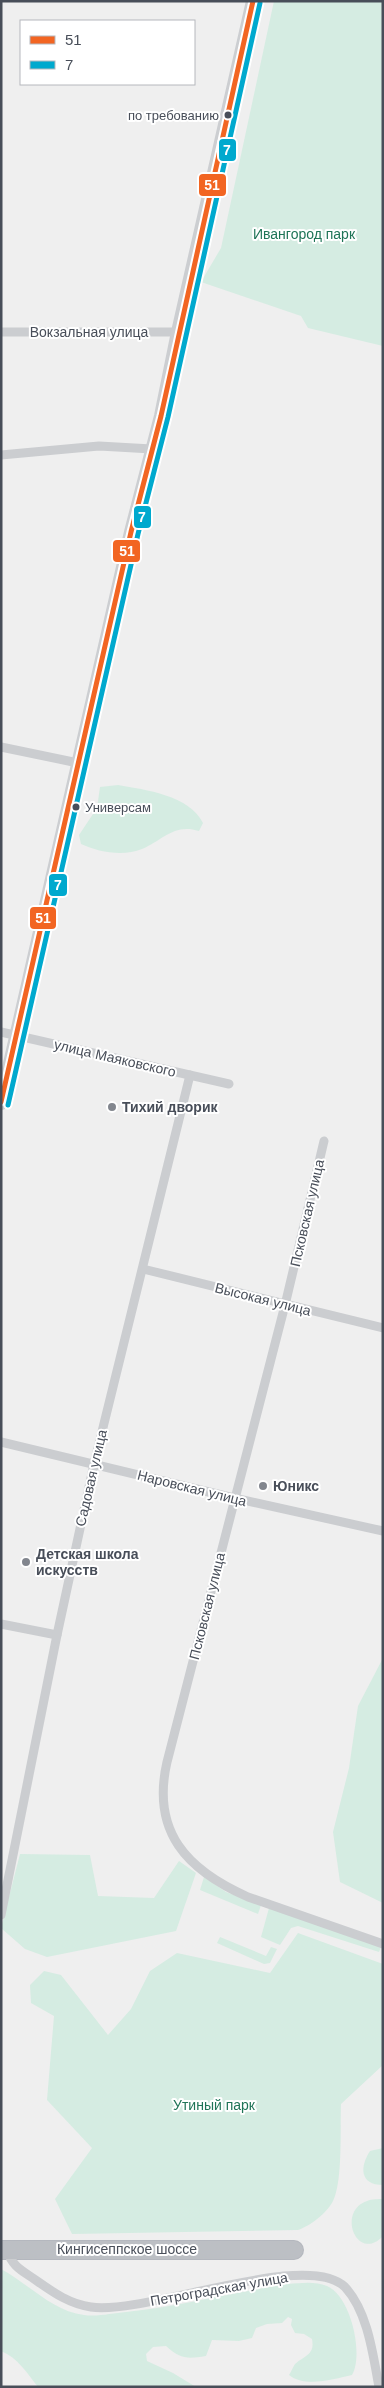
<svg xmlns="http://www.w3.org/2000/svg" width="384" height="2388" font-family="Helvetica,sans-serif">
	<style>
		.green { fill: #d5ece2 }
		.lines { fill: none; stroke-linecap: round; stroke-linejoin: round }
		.highway-casing { stroke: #b4b7be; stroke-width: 20 }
		.street { stroke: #cbcdd0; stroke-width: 9 }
		.secondary { stroke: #ccced1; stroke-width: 14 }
		.highway { stroke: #bcbfc4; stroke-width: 18 }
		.bus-1-casing { stroke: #fff; stroke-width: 9 }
		.bus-2-casing { stroke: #fff; stroke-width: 9 }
		.bus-1 { stroke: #f26522; stroke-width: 5 }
		.bus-2 { stroke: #00a9ce; stroke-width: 5 }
		.bus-dot { fill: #484e59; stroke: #fff; stroke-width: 2 }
		.poi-dot { fill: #82868e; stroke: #fff; stroke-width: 2 }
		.labels { text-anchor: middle; stroke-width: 4; stroke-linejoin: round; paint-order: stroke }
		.bus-label { font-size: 13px; fill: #484e59; stroke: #fff; text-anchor: end }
		.park-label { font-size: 14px; fill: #1f7457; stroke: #fff }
		.street-label { font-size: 14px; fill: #484e59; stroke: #fff }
		.poi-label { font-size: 14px; font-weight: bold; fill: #484e59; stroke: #fff; text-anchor: start }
		.line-badge { stroke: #fff; stroke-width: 2 }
		.badge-label { font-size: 14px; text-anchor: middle; font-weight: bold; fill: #fff }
	</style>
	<rect width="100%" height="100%" fill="#efefef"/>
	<g class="green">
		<path d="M 274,1 L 383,1 L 383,346 L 308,328 L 301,316 L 201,282 L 221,248 Z"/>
		<path d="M 118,785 C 146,790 189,795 203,823 L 199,831 C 174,823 163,840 142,849 C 123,857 98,852 81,844 L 79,835 L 97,808 L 100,787 Z"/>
		<path d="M 383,1658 L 383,1903 L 340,1882 L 333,1832 L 349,1768 L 358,1706 Z"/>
		<path d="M 20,1854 L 90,1855 L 98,1896 L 154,1898 L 179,1861 L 196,1873 L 176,1931 L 47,1957 L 25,1949 L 1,1928 Z"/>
		<path d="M 204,1877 L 226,1892 L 261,1905 L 258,1914 L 200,1890 Z"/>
		<path d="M 269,1908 L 381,1947 L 379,1952 L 298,1926 L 291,1928 L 280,1945 L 261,1937 Z"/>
		<path d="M 298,1933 L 383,1964 L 383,2065 L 341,2104 C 340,2128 343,2181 333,2201 C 327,2213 310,2226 298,2230 L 72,2234 L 55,2199 L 92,2148 L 47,2100 L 54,2016 L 31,2003 L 30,1985 L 44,1971 L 61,1975 L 108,2035 L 131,2009 L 150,1971 L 177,1953 L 270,1973 Z"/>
		<path d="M 220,1937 L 266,1956 L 271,1947 L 277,1949 L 270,1963 L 264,1964 L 217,1943 Z"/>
		<path d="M 383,2148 L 383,2185 C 359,2185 360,2166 370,2151 Z"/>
		<path d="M 383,2199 L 383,2236 C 354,2267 330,2196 383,2199 Z"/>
		<path d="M 1,2269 C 29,2284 52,2311 84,2315 C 97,2317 113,2313 126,2312 C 180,2306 235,2292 288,2284 C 301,2283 315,2281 327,2286 C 351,2296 364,2355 352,2375 C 334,2379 305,2388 289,2375 C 291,2372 293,2367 295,2364 C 305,2355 315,2355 312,2339 L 304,2334 L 295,2333 L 291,2325 L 292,2319 L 288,2317 L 282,2323 L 267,2324 L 256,2328 L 252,2338 L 239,2341 L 212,2340 L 206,2356 C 187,2359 180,2359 166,2346 L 153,2347 L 146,2354 L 147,2361 L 173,2373 L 196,2387 L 38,2387 C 27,2373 18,2358 1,2351 Z"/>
	</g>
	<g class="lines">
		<g class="highway-casing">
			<path id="highway" d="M 1,2250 L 294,2250"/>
		</g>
		<g class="street">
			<path d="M 1,332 L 178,332"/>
			<path d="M 1,455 L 99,446 L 152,449"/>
			<path d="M 1,747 L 78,763"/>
			<path d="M 1,1032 L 229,1084"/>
			<path d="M 324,1141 L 285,1305 L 167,1762 C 151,1832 187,1870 248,1897 L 383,1944"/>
			<path d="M 143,1269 L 383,1328"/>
			<path d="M 1,1442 L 234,1498 L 383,1531"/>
			<path d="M 1,1624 L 57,1635"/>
			<path d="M 1,1915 L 57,1635 L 94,1464 L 190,1075"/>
			<path d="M 7,2250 C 12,2267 23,2271 37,2281 C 54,2293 70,2304 91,2307 C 147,2315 307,2249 345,2287 C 368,2312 373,2355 379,2387"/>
		</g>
		<path class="secondary" d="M 1,1103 L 131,532 L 161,416 L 178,332 L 253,1"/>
		<use href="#highway" class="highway"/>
		<g class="bus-1-casing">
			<path id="bus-1" d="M 1,1102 L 131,532 L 161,416 L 253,1"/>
		</g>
		<g class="bus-2-casing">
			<path id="bus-2" d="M 8,1105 L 138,534 L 168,417 L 260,3"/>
		</g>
		<use href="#bus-1" class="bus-1"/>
		<use href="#bus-2" class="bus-2"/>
	</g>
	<g class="bus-dot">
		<circle cx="228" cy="115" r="4.5"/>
		<circle cx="76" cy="807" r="4.5"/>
	</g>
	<g class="poi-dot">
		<circle cx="112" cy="1107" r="5"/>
		<circle cx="263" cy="1486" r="5"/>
		<circle cx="26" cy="1562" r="5"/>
	</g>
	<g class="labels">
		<g class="bus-label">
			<text x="219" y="120">по требованию</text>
			<text x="85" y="812" text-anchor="start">Универсам</text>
		</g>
		<g class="park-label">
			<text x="304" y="239">Ивангород парк</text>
			<text x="214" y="2110">Утиный парк</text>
		</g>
		<g class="street-label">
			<text x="89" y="337">Вокзальная улица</text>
			<text transform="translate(115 1058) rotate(13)" y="5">улица Маяковского</text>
			<text transform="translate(307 1213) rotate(-77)" y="5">Псковская улица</text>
			<text transform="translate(263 1299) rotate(14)" y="5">Высокая улица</text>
			<text transform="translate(91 1478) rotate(-77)" y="5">Садовая улица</text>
			<text transform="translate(192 1488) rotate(14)" y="5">Наровская улица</text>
			<text transform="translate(207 1606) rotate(-76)" y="5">Псковская улица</text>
			<text x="127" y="2254">Кингисеппское шоссе</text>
			<text transform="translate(219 2289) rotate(-10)" y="5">Петроградская улица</text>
		</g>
		<g class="poi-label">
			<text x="122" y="1112">Тихий дворик</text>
			<text x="273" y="1491">Юникс</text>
			<text x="36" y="1559">Детская школа<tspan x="36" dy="16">искусств</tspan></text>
		</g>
	</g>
	<g class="line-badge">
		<rect x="218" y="138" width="19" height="24" rx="5" fill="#00a9ce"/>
		<rect x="198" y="173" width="29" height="24" rx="5" fill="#f26522"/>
		<rect x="133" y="505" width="19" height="24" rx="5" fill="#00a9ce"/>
		<rect x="112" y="539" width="29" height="24" rx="5" fill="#f26522"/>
		<rect x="48" y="873" width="20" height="24" rx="5" fill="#00a9ce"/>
		<rect x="29" y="906" width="28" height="24" rx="5" fill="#f26522"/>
	</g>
	<g class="badge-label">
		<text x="227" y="155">7</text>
		<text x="212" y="190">51</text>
		<text x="142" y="522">7</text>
		<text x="127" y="556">51</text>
		<text x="58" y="890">7</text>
		<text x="43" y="923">51</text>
	</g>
	<rect width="384" height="2388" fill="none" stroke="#484e59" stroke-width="5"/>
	<rect x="20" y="20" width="175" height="65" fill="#ffffff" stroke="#b6b8bd"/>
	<rect x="30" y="36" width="25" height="8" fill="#f26522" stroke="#b6b8bd"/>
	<text x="65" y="45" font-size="15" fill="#484e59">51</text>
	<rect x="30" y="61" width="25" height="8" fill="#00a9ce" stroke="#b6b8bd"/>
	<text x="65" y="70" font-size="15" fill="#484e59">7</text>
</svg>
